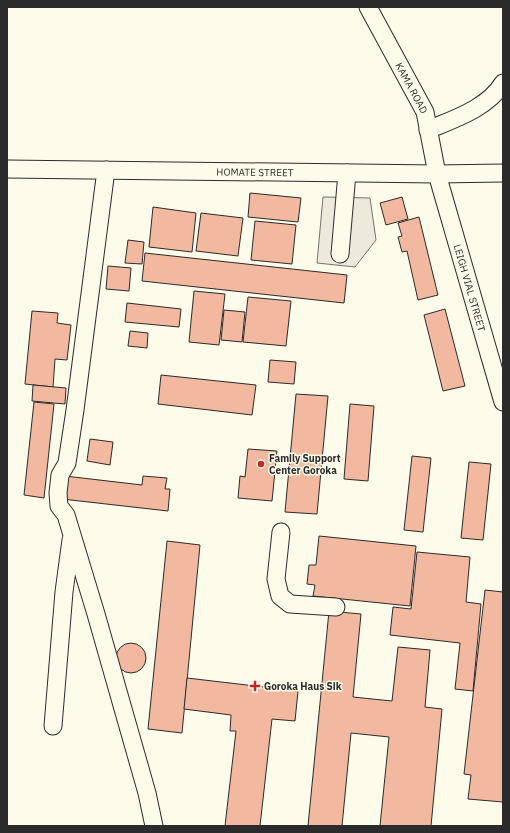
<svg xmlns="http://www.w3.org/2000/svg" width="510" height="833" font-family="'IBM Plex Sans',sans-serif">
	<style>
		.parking { fill: #eceadb; stroke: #74746e }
		.building { fill: #f2b8a0; stroke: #2b2b2b }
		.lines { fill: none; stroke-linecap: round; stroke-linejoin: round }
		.minor-casing { stroke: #2b2b2b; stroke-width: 19 }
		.minor { stroke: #fdfbea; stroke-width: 17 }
		.poi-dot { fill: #c62828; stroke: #fdfbea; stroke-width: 1.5 }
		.labels { text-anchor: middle; stroke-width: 3; stroke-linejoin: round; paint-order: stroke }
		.street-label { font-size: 10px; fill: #2b2b2b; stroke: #fdfbea }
		.poi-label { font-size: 10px; font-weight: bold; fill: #2b2b2b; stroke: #fdfbea; text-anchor: start }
	</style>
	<rect width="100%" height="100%" fill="#fdfbea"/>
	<path class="parking" d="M 323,197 L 370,198 L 376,240 L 355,267 L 317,263 Z"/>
	<g class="building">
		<path d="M 250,193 L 301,198 L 298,222 L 248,217 Z"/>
		<path d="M 402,197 L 408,219 L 386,225 L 380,203 Z"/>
		<path d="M 153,207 L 196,213 L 192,252 L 149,247 Z"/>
		<path d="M 201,213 L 243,218 L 238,256 L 196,251 Z"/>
		<path d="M 419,217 L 438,295 L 418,300 L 407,251 L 402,252 L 398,237 L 402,236 L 398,223 Z"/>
		<path d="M 255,221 L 296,225 L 292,264 L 251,260 Z"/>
		<path d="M 128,240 L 144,242 L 142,264 L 125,263 Z"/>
		<path d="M 145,253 L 347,275 L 344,303 L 142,281 Z"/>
		<path d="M 108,266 L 131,268 L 129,291 L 106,289 Z"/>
		<path d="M 194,291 L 225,294 L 219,345 L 189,342 Z"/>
		<path d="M 248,297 L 291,301 L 286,346 L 243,342 Z"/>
		<path d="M 127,303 L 181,309 L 179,327 L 125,322 Z"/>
		<path d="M 445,309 L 465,386 L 443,391 L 424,315 Z"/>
		<path d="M 224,310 L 245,312 L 242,342 L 221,340 Z"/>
		<path d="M 32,311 L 58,313 L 57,323 L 71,325 L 67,360 L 55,359 L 53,387 L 25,384 Z"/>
		<path d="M 130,331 L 148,333 L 147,348 L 128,346 Z"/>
		<path d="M 270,360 L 296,362 L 294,384 L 268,382 Z"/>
		<path d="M 161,375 L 256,385 L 252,415 L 158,404 Z"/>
		<path d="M 33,385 L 66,388 L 65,404 L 32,401 Z"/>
		<path d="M 296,394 L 328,396 L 317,514 L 285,512 Z"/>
		<path d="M 34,402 L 54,404 L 44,498 L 24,495 Z"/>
		<path d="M 350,404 L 374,406 L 368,481 L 344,479 Z"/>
		<path d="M 90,439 L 113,442 L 110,465 L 87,461 Z"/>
		<path d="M 248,449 L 277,451 L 272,501 L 238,498 L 240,476 L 245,477 Z"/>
		<path d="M 412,456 L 431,458 L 423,532 L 404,530 Z"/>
		<path d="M 469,462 L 491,464 L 483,540 L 461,538 Z"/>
		<path d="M 65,476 L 142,485 L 143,476 L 167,478 L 165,489 L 170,489 L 168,511 L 62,499 Z"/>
		<path d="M 319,536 L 416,546 L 410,606 L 313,596 L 315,585 L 307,584 L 309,565 L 316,565 Z"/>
		<path d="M 167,541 L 200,545 L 182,733 L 148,729 Z"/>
		<path d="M 417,552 L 470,557 L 466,602 L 481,604 L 473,691 L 455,689 L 460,643 L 390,635 L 393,607 L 411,609 Z"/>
		<path d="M 485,590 L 503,592 L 503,802 L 468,799 L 471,775 L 464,774 Z"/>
		<path d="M 329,611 L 361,614 L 353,697 L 392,701 L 398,647 L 430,650 L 425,707 L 442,709 L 431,826 L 380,826 L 389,737 L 351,733 L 342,826 L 308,826 Z"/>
		<circle cx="131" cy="658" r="15"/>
		<path d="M 187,678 L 298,691 L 295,721 L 272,719 L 260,826 L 225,826 L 236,731 L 230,731 L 231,715 L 184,709 Z"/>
	</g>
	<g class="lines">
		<g class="minor-casing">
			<g id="minor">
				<path id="s1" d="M 368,7 L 425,112 L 437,174 L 503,402"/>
				<path d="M 428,130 C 454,119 488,108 503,83"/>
				<path id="s2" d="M 7,169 L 437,174 L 503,173"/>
				<path d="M 106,170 L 75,410 L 67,463 L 60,475 L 58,493 L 59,506 L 66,515 L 96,614 L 147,793 L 154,826"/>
				<path d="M 340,254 L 347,173"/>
				<path d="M 281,532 L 276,579 L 280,596 L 290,604 L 336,607"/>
				<path d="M 53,726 L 64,592 L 71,540"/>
			</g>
		</g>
		<use href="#minor" class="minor"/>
	</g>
	<g class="poi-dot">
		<circle cx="261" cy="464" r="4"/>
		<path d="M253 680h4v4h4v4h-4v4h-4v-4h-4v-4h4z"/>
	</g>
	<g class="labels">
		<g class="street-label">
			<text dy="4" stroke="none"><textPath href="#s1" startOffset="92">KAMA ROAD</textPath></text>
			<text dy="4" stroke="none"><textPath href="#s2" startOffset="248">HOMATE STREET</textPath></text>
			<text dy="4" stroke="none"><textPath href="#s1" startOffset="301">LEIGH VIAL STREET</textPath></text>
		</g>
		<g class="poi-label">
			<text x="269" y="462">Family Support<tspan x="269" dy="12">Center Goroka</tspan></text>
			<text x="264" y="690">Goroka Haus Sik</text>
		</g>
	</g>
	<rect width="510" height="833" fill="none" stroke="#2b2b2b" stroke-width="16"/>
</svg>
